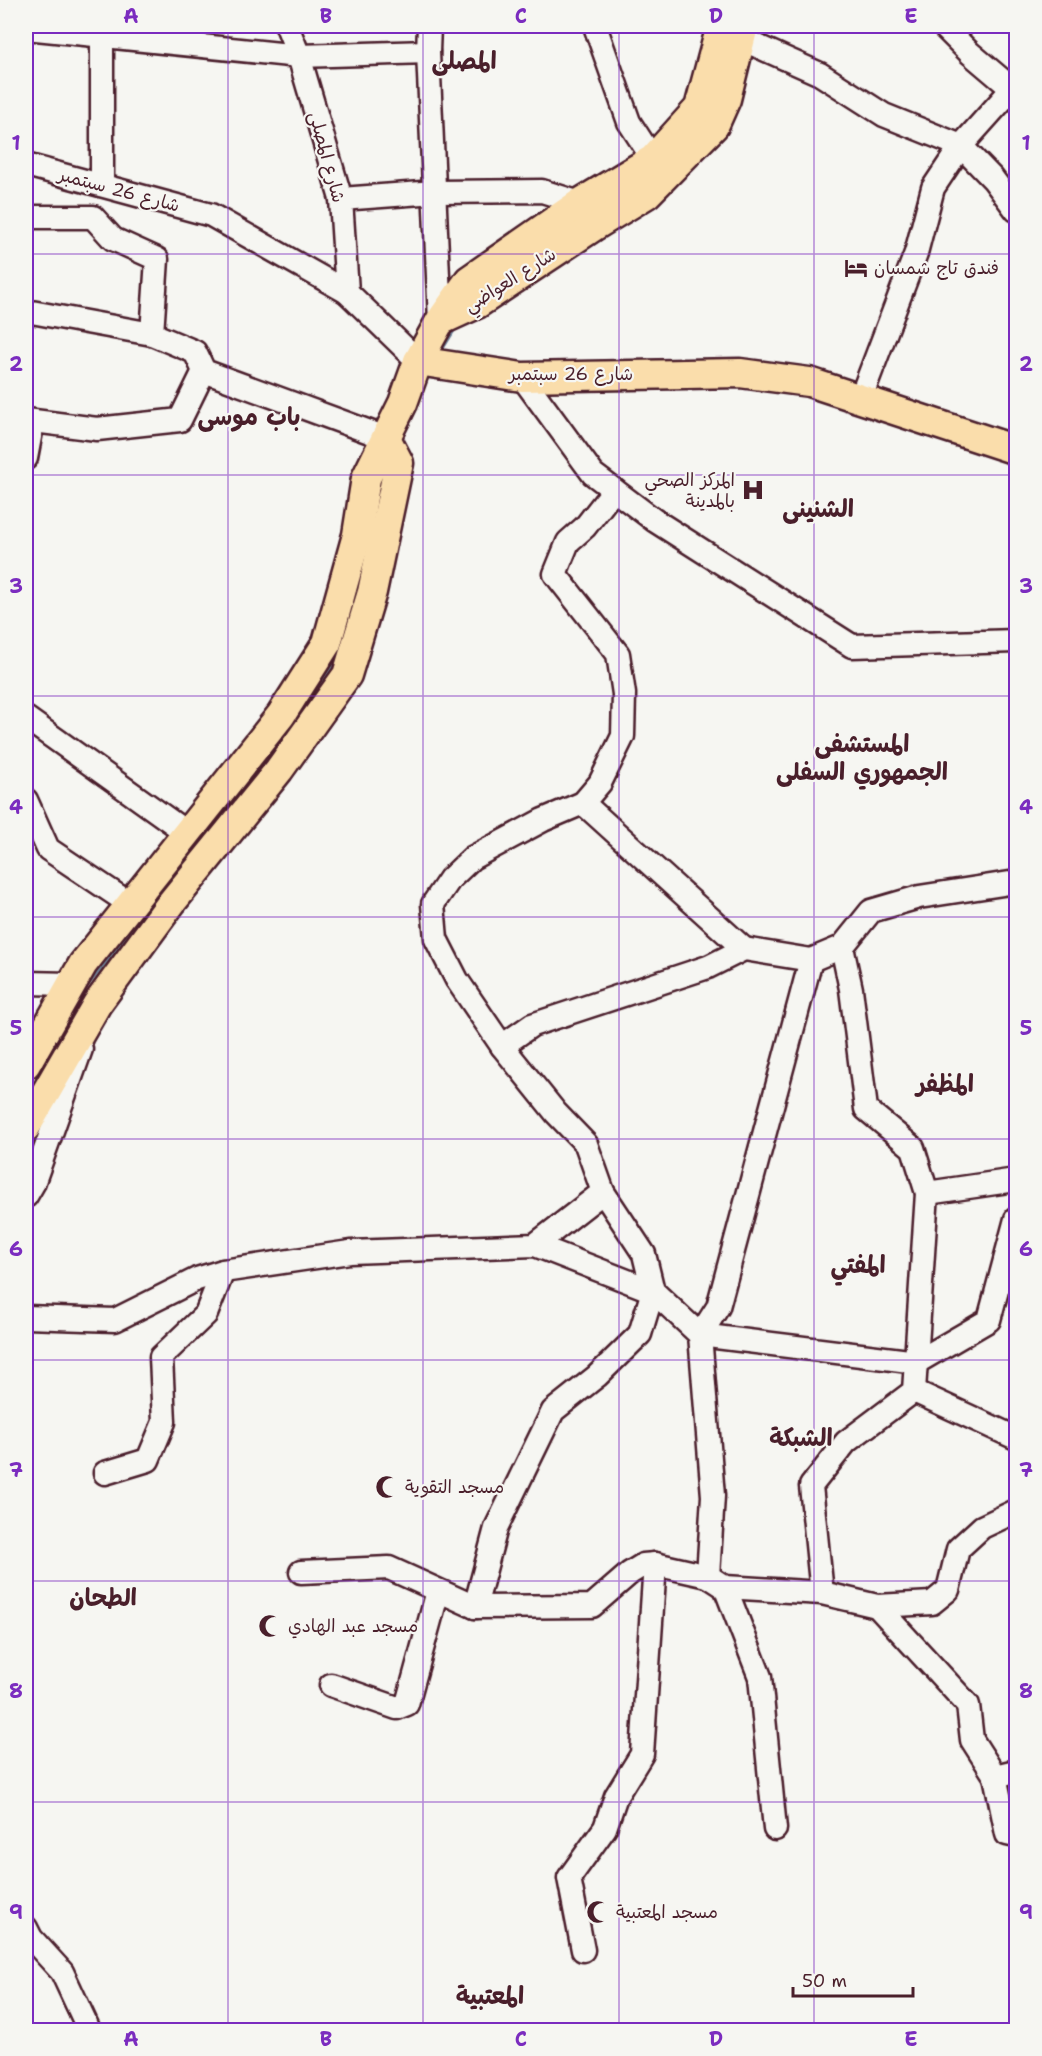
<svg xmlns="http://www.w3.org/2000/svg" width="1042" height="2056" font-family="'Shantell Sans','Playpen Sans Arabic',sans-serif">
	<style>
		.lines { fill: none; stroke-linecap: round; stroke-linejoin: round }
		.stream { stroke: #6f859d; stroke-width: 4.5 }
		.minor-casing { stroke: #4a1f2b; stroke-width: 27 }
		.major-casing { stroke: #4a1f2b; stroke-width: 33 }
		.minor { stroke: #f6f6f2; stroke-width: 22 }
		.major { stroke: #faddab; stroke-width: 28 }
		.grid { fill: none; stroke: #7b2cbf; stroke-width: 1.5; stroke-opacity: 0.55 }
		.labels { text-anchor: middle; stroke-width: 4.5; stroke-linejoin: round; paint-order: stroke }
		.street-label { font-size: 18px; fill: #4a1f2b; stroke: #f6f6f2 }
		.poi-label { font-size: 18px; fill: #4a1f2b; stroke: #f6f6f2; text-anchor: start }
		.district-label { font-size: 24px; font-weight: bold; fill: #4a1f2b; stroke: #f6f6f2 }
		.neatline { fill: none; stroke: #7b2cbf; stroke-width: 2 }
		.grid-label { font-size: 20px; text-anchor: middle; font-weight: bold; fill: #7b2cbf }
	</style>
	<rect width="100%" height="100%" fill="#f6f6f2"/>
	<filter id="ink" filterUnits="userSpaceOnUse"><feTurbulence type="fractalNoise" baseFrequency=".0167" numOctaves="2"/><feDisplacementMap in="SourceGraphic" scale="12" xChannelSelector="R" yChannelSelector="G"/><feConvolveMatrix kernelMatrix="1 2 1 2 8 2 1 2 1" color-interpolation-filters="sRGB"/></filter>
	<g filter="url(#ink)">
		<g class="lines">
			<g class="stream">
				<path d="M 438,355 L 456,326"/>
				<path d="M 353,606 L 358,582"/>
				<path d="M 88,984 L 308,705 L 334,661 L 338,650"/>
				<path d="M 26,1083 L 30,1074"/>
			</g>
			<g class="minor-casing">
				<g id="minor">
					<path d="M 287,26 L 299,56 L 341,199 L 347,292"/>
					<path d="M 429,26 L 428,52 L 440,321"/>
					<path d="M 595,26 L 629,122 L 653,159"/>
					<path d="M 943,26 L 970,53 L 1016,92"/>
					<path d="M 26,28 L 299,56 L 428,52"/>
					<path d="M 726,32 L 820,74 L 884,115 L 961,146 L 993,179 L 1016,210"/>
					<path d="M 102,37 L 102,185"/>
					<path d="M 26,165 L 211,215 L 347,292 L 418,361"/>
					<path d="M 341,199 L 435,192 L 542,191 L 580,203"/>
					<path d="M 26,217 L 93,217 L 113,239 L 157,259 L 152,334"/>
					<path d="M 26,311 L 152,334 L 195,352 L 204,371 L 386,438"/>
					<path d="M 522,377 L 593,474 L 654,520 L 852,646 L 1016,641"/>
					<path d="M 860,400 L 916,253 L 933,188 L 961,146 L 1012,89 L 1016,81"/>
					<path d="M 26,420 L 97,429 L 180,420 L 204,371"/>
					<path d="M 26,458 L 33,421"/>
					<path d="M 26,718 L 187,833"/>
					<path d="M 26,800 L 48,849 L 130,904"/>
					<path d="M 583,803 L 744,949"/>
					<path d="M 26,983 L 71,984"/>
					<path d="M 502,1046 L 532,1025 L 708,967 L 744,949 L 811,960"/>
					<path d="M 603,1192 L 586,1144 L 556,1113 L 502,1046 L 457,980 L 436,939 L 433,904 L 450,879 L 472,858 L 543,820 L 583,803 L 600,783 L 623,736 L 624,694 L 618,654 L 555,574 L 568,542 L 585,527 L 614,490"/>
					<path d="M 927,1193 L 1016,1180"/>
					<path d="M 26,1196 L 33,1184 L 81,1049"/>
					<path d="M 26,1317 L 115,1320 L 197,1279 L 223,1271 L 350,1252 L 405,1250 L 535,1245 L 653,1291 L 644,1254 L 603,1192 L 535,1245"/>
					<path d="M 914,1391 L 1016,1438"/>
					<path d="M 105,1473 L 148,1460 L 164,1422 L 161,1357 L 206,1314 L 223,1271"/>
					<path d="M 301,1572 L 389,1568 L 475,1607 L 592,1606 L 630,1573 L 643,1565 L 655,1564 L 708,1576 L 713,1496 L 700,1335 L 718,1307 L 811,960 L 842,947 L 871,911 L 919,897 L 1016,882"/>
					<path d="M 708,1576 L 725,1587 L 822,1593 L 877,1606 L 932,1603 L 948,1590 L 958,1549 L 982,1527 L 1016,1511"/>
					<path d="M 725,1587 L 760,1677 L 775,1829"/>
					<path d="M 822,1593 L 811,1486 L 846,1442 L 914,1391 L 927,1193 L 913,1148 L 866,1109 L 851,989 L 842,947"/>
					<path d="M 877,1606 L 968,1705 L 972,1740 L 995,1776 L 1007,1834 L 1016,1836"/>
					<path d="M 475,1607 L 496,1528 L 553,1411 L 597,1376 L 640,1334 L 653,1291 L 700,1335 L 917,1362 L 989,1320 L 1016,1219"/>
					<path d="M 331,1685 L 397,1708 L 407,1704 L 438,1591"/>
					<path d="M 995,1776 L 1016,1771"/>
					<path d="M 26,1928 L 31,1938 L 62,1972 L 89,2030"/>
					<path d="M 583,1950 L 569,1878 L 605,1828 L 616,1796 L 642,1754 L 655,1564"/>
				</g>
			</g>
			<g class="major-casing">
				<g id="major">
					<path d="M 442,320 L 477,304 L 593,227 L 647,194 L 714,126 L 726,99 L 744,26"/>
					<path d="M 418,361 L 522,377 L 740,373 L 809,382 L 1016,450"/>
					<path d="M 26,1064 L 83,964 L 281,715 L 327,643 L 357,535 L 366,478 L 403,403 L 418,361 L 440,321 L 469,280 L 580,203 L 653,159 L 699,108 L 721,26"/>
					<path d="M 26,1127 L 97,1004 L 172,902 L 279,770 L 347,675 L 372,592 L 399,463 L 386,438"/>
				</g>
			</g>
			<use href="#minor" class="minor"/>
			<use href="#major" class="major"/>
		</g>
	</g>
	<path class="grid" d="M 228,26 L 228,2030M 423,26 L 423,2030M 619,26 L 619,2030M 814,26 L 814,2030M 26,254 L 1016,254M 26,475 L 1016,475M 26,696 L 1016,696M 26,917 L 1016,917M 26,1139 L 1016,1139M 26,1360 L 1016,1360M 26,1581 L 1016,1581M 26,1802 L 1016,1802"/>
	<defs>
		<g id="hotel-bare" transform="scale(1.8)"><path d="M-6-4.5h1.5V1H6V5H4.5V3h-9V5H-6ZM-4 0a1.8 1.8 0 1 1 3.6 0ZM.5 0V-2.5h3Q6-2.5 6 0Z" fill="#4a1f2b" stroke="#f6f6f2" stroke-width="2.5" paint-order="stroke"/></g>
		<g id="hospital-bare" transform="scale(1.8)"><path d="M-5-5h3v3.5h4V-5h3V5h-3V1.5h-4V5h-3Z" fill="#4a1f2b" stroke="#f6f6f2" stroke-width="2.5" paint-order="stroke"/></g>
		<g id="mosque-bare" transform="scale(1.8)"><path d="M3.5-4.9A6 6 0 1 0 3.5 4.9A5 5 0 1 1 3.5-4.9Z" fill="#4a1f2b" stroke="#f6f6f2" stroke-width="2.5" paint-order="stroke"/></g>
	</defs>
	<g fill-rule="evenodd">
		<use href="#hotel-bare" x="856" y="268"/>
		<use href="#hospital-bare" x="753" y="490"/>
		<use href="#mosque-bare" x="387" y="1487"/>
		<use href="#mosque-bare" x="270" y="1626"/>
		<use href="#mosque-bare" x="598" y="1912"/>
	</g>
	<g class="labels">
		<g class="street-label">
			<text transform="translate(327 157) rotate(75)" y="6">شارع المصلى</text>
			<text transform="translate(119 190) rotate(15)" y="6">شارع 26 سبتمبر</text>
			<text transform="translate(510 280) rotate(-32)" y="6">شارع العواضي</text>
			<text x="571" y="380">شارع 26 سبتمبر</text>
		</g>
		<g class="poi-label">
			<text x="874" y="274">فندق تاج شمسان</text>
			<text x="735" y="486" text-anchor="end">المركز الصحي<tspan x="735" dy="21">بالمدينة</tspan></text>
			<text x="405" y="1493">مسجد التقوية</text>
			<text x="288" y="1632">مسجد عبد الهادي</text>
			<text x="616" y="1918">مسجد المعتبية</text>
		</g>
		<g class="district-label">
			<text x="464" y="69">المصلى</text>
			<text x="249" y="425">باب موسى</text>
			<text x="818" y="517">الشنينى</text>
			<text x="862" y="752">المستشفى<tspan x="862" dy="28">الجمهوري السفلى</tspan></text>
			<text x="945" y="1092">المظفر</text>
			<text x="858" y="1273">المفتي</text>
			<text x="801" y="1446">الشبكة</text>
			<text x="103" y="1606">الطحان</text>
			<text x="490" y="2004">المعتبية</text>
		</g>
	</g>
	<rect width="1042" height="2056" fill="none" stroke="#f6f6f2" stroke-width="66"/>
	<path d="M793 1987v9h120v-9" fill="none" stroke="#4a1f2b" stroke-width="3"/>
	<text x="802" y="1987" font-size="18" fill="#4a1f2b" stroke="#f6f6f2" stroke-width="4.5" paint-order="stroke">50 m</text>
	<rect x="33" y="33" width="976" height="1990" class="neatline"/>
	<g class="grid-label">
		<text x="131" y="23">A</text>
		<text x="326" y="23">B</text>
		<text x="521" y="23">C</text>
		<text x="716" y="23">D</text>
		<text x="911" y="23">E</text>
		<text x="16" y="150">1</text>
		<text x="1026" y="150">1</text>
		<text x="16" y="371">2</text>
		<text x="1026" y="371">2</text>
		<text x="16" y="593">3</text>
		<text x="1026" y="593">3</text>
		<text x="16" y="814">4</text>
		<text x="1026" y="814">4</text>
		<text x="16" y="1035">5</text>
		<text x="1026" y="1035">5</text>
		<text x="16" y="1256">6</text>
		<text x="1026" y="1256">6</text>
		<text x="16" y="1477">7</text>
		<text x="1026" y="1477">7</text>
		<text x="16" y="1698">8</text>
		<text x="1026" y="1698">8</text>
		<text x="16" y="1919">9</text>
		<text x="1026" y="1919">9</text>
		<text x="131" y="2046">A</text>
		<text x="326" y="2046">B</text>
		<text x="521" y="2046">C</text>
		<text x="716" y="2046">D</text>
		<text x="911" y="2046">E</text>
	</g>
</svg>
